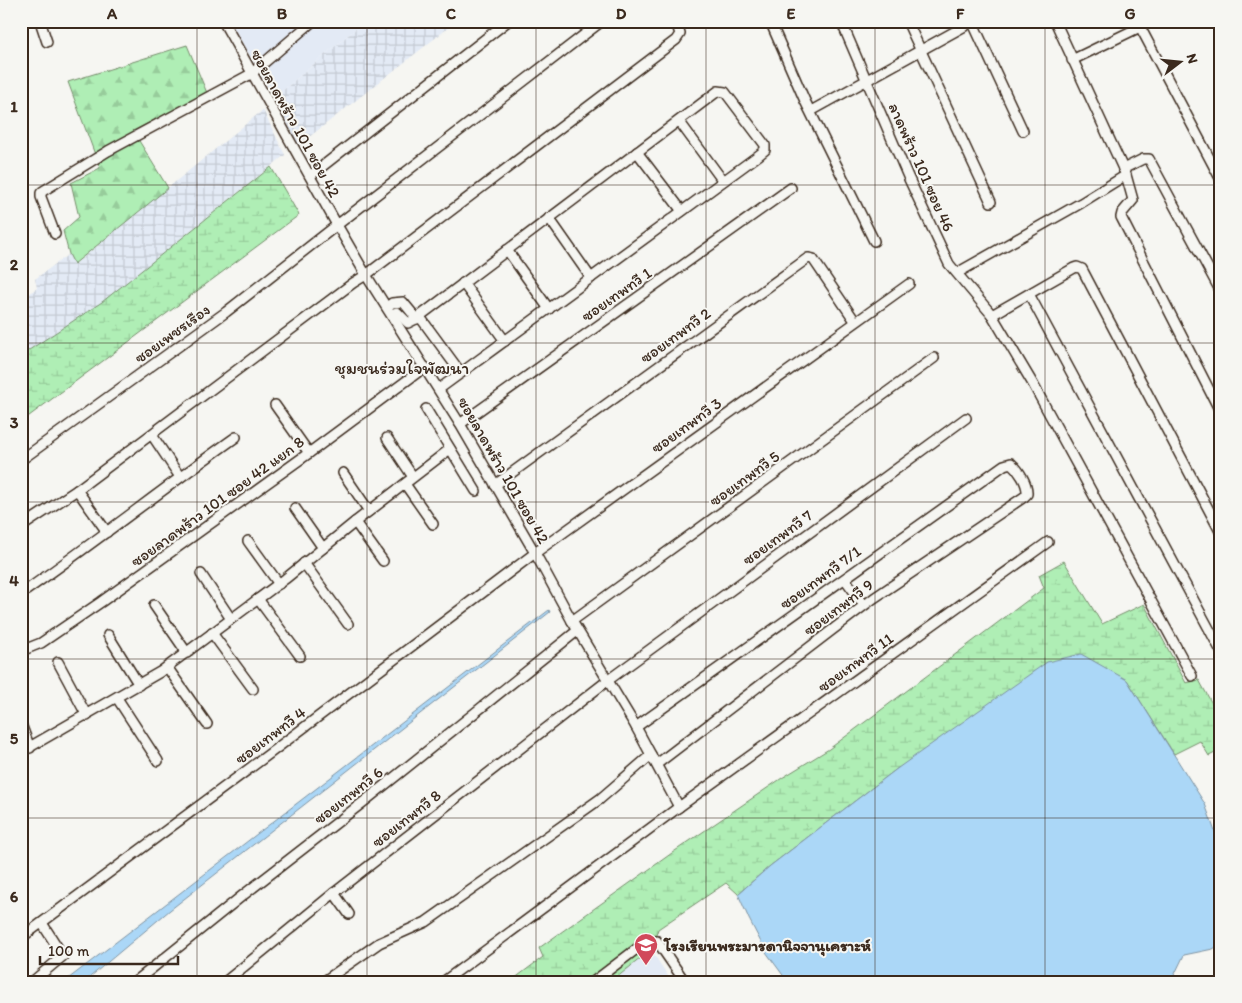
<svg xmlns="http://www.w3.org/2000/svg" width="1242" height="1003" font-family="Itim,'Playpen Sans Thai',sans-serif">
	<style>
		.built { fill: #e3eaf5 }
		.industrial { fill: url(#industrial-grid) }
		.forest { fill: url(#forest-firs); stroke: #758c6a }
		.wetland { fill: url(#wetland-marsh); stroke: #758c6a }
		.water { fill: #abd7f7; stroke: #7e92a0 }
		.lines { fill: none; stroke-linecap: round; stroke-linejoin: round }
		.street-casing { stroke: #3b2a1e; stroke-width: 12 }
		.street { stroke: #f6f6f2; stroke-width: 9 }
		.grid { fill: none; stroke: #3b2a1e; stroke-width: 1; stroke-opacity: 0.55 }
		.labels { text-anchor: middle; stroke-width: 4; stroke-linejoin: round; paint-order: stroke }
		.street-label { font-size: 16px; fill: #3b2a1e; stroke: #f6f6f2 }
		.poi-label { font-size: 16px; font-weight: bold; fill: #3b2a1e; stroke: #f6f6f2; text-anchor: start }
		.neighbourhood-label { font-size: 18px; fill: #3b2a1e; stroke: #f6f6f2 }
		.neatline { fill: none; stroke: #3b2a1e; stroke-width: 2 }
		.grid-label { font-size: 16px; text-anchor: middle; font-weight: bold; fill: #3b2a1e }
	</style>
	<defs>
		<pattern id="industrial-grid" width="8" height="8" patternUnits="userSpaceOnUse" patternTransform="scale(1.25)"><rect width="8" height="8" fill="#e3eaf5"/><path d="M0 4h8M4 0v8" fill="none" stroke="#c4c9d2"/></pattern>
		<pattern id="forest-firs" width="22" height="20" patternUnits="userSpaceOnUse" patternTransform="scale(1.25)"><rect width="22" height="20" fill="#afeeb5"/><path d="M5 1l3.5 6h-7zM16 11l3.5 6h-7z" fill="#97cc9b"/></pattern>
		<pattern id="wetland-marsh" width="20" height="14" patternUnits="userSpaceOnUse" patternTransform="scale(1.25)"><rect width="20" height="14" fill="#afeeb5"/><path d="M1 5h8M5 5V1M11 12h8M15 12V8" fill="none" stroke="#97cc9b"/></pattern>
	</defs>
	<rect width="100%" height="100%" fill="#f6f6f2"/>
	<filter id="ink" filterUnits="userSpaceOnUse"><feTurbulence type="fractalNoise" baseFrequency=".02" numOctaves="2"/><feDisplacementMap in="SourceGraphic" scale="10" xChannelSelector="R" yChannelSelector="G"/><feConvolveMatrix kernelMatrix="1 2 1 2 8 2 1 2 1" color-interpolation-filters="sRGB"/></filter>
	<g filter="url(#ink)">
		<g class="built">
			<path d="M 230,21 L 365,21 L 274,98 Z"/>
			<path d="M 651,950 L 672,982 L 611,982 Z"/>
		</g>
		<g class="industrial">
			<path d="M 365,21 L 457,21 L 299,145 L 274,98 Z"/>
			<path d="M 263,110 L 285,155 L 102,302 L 23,354 L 21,351 L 21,299 L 37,288 L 35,279 L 69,254 L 75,264 Z"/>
		</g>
		<path class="forest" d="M 187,45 L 207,93 L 133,131 L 168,188 L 74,264 L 69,254 L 63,231 L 79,217 L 71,183 L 100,168 L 68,82 Z"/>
		<g class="wetland">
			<path d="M 271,167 L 299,215 L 21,422 L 21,356 L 23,354 L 102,302 Z"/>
			<path d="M 1064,561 L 1102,624 L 1144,604 L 1186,683 L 1199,680 L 1221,720 L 1221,750 L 1209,756 L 1200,741 L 1174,754 L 1127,680 L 898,768 L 770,866 L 738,894 L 726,883 L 658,929 L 651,950 L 611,982 L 510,982 L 543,957 L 539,948 L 672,853 L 782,778 L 829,749 L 1044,588 L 1039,575 Z"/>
		</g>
		<g class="water">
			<path d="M 549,610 L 550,612 L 170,910 L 84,982 L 64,982 Z"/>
			<path d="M 1081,654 L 1127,680 L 1205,804 L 1221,848 L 1221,944 L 1213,949 L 1184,955 L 1171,982 L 788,982 L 766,952 L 749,919 L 738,894 L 770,866 L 898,768 L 1047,662 Z"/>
		</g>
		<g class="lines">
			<g class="street-casing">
				<g id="street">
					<path d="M 40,21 L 47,42"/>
					<path d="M 223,21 L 337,225 L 366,275 L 460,424 L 535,553 L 572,621 L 636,727 L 679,807"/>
					<path d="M 770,21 L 805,101 L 874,241"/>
					<path d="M 841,21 L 909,179 L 949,264 L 992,315 L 1033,384 L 1192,676"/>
					<path d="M 907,21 L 991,202"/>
					<path d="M 972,21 L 1023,131"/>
					<path d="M 1137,21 L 1221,180"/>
					<path d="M 1072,60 L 1140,27"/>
					<path d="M 811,111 L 972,22"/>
					<path d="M 679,121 L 723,181"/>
					<path d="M 637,152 L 682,211"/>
					<path d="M 1123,169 L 1143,159 L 1149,159 L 1221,292"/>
					<path d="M 1126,175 L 1133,200 L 1122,213 L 1121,217 L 1221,413"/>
					<path d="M 310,176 L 508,21"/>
					<path d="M 549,218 L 591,278"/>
					<path d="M 55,234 L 41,197 L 41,193 L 43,191 L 108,151 L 251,74 L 313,21"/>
					<path d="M 507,250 L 549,309"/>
					<path d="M 957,273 L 1081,203 L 1126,175 L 1055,21"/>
					<path d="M 463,283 L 505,341"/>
					<path d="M 1029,294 L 1221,651"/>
					<path d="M 387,307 L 392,303 L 403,302 L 417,319"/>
					<path d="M 392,314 L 397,312 L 408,323 L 416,319 L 718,91 L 725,92 L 765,145 L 765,150 L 759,155 L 439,389"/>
					<path d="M 992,315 L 1074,268 L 1077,267 L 1082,269 L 1221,533"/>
					<path d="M 420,317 L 461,373"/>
					<path d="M 275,405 L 309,453"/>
					<path d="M 426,409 L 476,491"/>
					<path d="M 460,424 L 791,188"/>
					<path d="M 152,435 L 180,477"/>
					<path d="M 387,438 L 413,477"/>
					<path d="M 21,460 L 226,312 L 337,225 L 602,21"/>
					<path d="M 343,473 L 369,511"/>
					<path d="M 405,484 L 433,524"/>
					<path d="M 495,485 L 808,258 L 813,259 L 855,321"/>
					<path d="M 77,490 L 107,532"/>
					<path d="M 295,508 L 323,548"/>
					<path d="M 355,522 L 383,561"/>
					<path d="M 21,527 L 77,490 L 353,283 L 366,275 L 676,40 L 680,34 L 678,28 L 673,21"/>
					<path d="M 248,541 L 279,584"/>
					<path d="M 304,563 L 348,624"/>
					<path d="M 201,574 L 231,619"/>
					<path d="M 845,579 L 864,605"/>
					<path d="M 21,594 C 94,543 164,488 236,437"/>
					<path d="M 258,599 L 300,656"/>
					<path d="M 154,605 L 187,653"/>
					<path d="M 572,621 L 934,358"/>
					<path d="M 212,633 L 253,689"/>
					<path d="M 108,635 L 139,685"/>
					<path d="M 21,651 L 41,643 L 101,602 L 309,453 L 425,367"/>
					<path d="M 58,662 L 87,716"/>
					<path d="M 167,667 L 207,724"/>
					<path d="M 117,698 L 158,761"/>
					<path d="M 21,724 L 30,748"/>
					<path d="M 636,727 L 1004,465 L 1011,463 C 1019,470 1028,484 1027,494 L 1024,497 L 874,598 L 657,764"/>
					<path d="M 21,752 L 160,672 L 285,579 L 355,522 L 450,449"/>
					<path d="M 334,893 L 349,914"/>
					<path d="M 21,938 L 265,757 L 535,553 L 909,284"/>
					<path d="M 657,941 L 685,982"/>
					<path d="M 32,982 L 63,956 L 42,923"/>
					<path d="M 135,982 L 242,896 L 366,800 L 577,631"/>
					<path d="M 225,982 L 334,893 L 607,681 L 966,418"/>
					<path d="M 323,982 L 379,943 L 426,922 L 600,799 L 651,755"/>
					<path d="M 443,982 L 679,807 L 1048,542"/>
					<path d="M 593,982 L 647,941"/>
				</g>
			</g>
			<use href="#street" class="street"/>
		</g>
	</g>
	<path class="grid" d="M 197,21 L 197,982M 367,21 L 367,982M 536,21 L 536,982M 706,21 L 706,982M 875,21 L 875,982M 1045,21 L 1045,982M 21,185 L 1221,185M 21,343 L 1221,343M 21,502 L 1221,502M 21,659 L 1221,659M 21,818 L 1221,818"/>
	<defs>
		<g id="school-pin" transform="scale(1.25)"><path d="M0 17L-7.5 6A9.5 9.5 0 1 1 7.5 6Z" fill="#d1495b" stroke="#f6f6f2"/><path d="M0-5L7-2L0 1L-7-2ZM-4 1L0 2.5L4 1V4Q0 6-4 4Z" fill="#fff"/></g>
	</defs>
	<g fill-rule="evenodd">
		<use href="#school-pin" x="646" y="945"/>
	</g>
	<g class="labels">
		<g class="street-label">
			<text transform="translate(296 123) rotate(61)" y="6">ซอยลาดพร้าว 101 ซอย 42</text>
			<text transform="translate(922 167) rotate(66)" y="6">ลาดพร้าว 101 ซอย 46</text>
			<text transform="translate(616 294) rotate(-35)" y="6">ซอยเทพทวี 1</text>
			<text transform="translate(172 333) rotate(-36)" y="6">ซอยเพชรเรือง</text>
			<text transform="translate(675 335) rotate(-36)" y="6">ซอยเทพทวี 2</text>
			<text transform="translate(686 425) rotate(-36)" y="6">ซอยเทพทวี 3</text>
			<text transform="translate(504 470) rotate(60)" y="6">ซอยลาดพร้าว 101 ซอย 42</text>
			<text transform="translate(744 478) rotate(-36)" y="6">ซอยเทพทวี 5</text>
			<text transform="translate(217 501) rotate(-36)" y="6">ซอยลาดพร้าว 101 ซอย 42 แยก 8</text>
			<text transform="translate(777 537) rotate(-36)" y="6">ซอยเทพทวี 7</text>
			<text transform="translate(820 577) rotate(-36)" y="6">ซอยเทพทวี 7/1</text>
			<text transform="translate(838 607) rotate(-37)" y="6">ซอยเทพทวี 9</text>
			<text transform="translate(855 662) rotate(-36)" y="6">ซอยเทพทวี 11</text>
			<text transform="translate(270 735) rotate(-37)" y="6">ซอยเทพทวี 4</text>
			<text transform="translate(348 795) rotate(-38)" y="6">ซอยเทพทวี 6</text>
			<text transform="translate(406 818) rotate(-38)" y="6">ซอยเทพทวี 8</text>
		</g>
		<g class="poi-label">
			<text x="664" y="951">โรงเรียนพระมารดานิจจานุเคราะห์</text>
		</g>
		<g class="neighbourhood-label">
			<text x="402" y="374">ชุมชนร่วมใจพัฒนา</text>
		</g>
	</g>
	<rect width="1242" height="1003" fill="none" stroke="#f6f6f2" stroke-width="55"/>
	<g transform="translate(1180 62) rotate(74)" stroke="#f6f6f2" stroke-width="4" paint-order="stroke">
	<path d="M0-4L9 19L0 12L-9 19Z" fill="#3b2a1e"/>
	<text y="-8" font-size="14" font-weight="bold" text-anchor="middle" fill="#3b2a1e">N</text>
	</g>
	<path d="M40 956v8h138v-8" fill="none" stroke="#3b2a1e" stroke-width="2.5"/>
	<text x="48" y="956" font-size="15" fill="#3b2a1e" stroke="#f6f6f2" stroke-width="4" paint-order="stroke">100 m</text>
	<rect x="28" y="28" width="1186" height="948" class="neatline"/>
	<g class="grid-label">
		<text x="112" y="19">A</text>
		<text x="282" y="19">B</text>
		<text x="451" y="19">C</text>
		<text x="621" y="19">D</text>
		<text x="791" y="19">E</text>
		<text x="960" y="19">F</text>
		<text x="1130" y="19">G</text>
		<text x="14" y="112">1</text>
		<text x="14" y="270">2</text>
		<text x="14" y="428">3</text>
		<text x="14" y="586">4</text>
		<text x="14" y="744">5</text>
		<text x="14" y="902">6</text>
	</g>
</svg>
